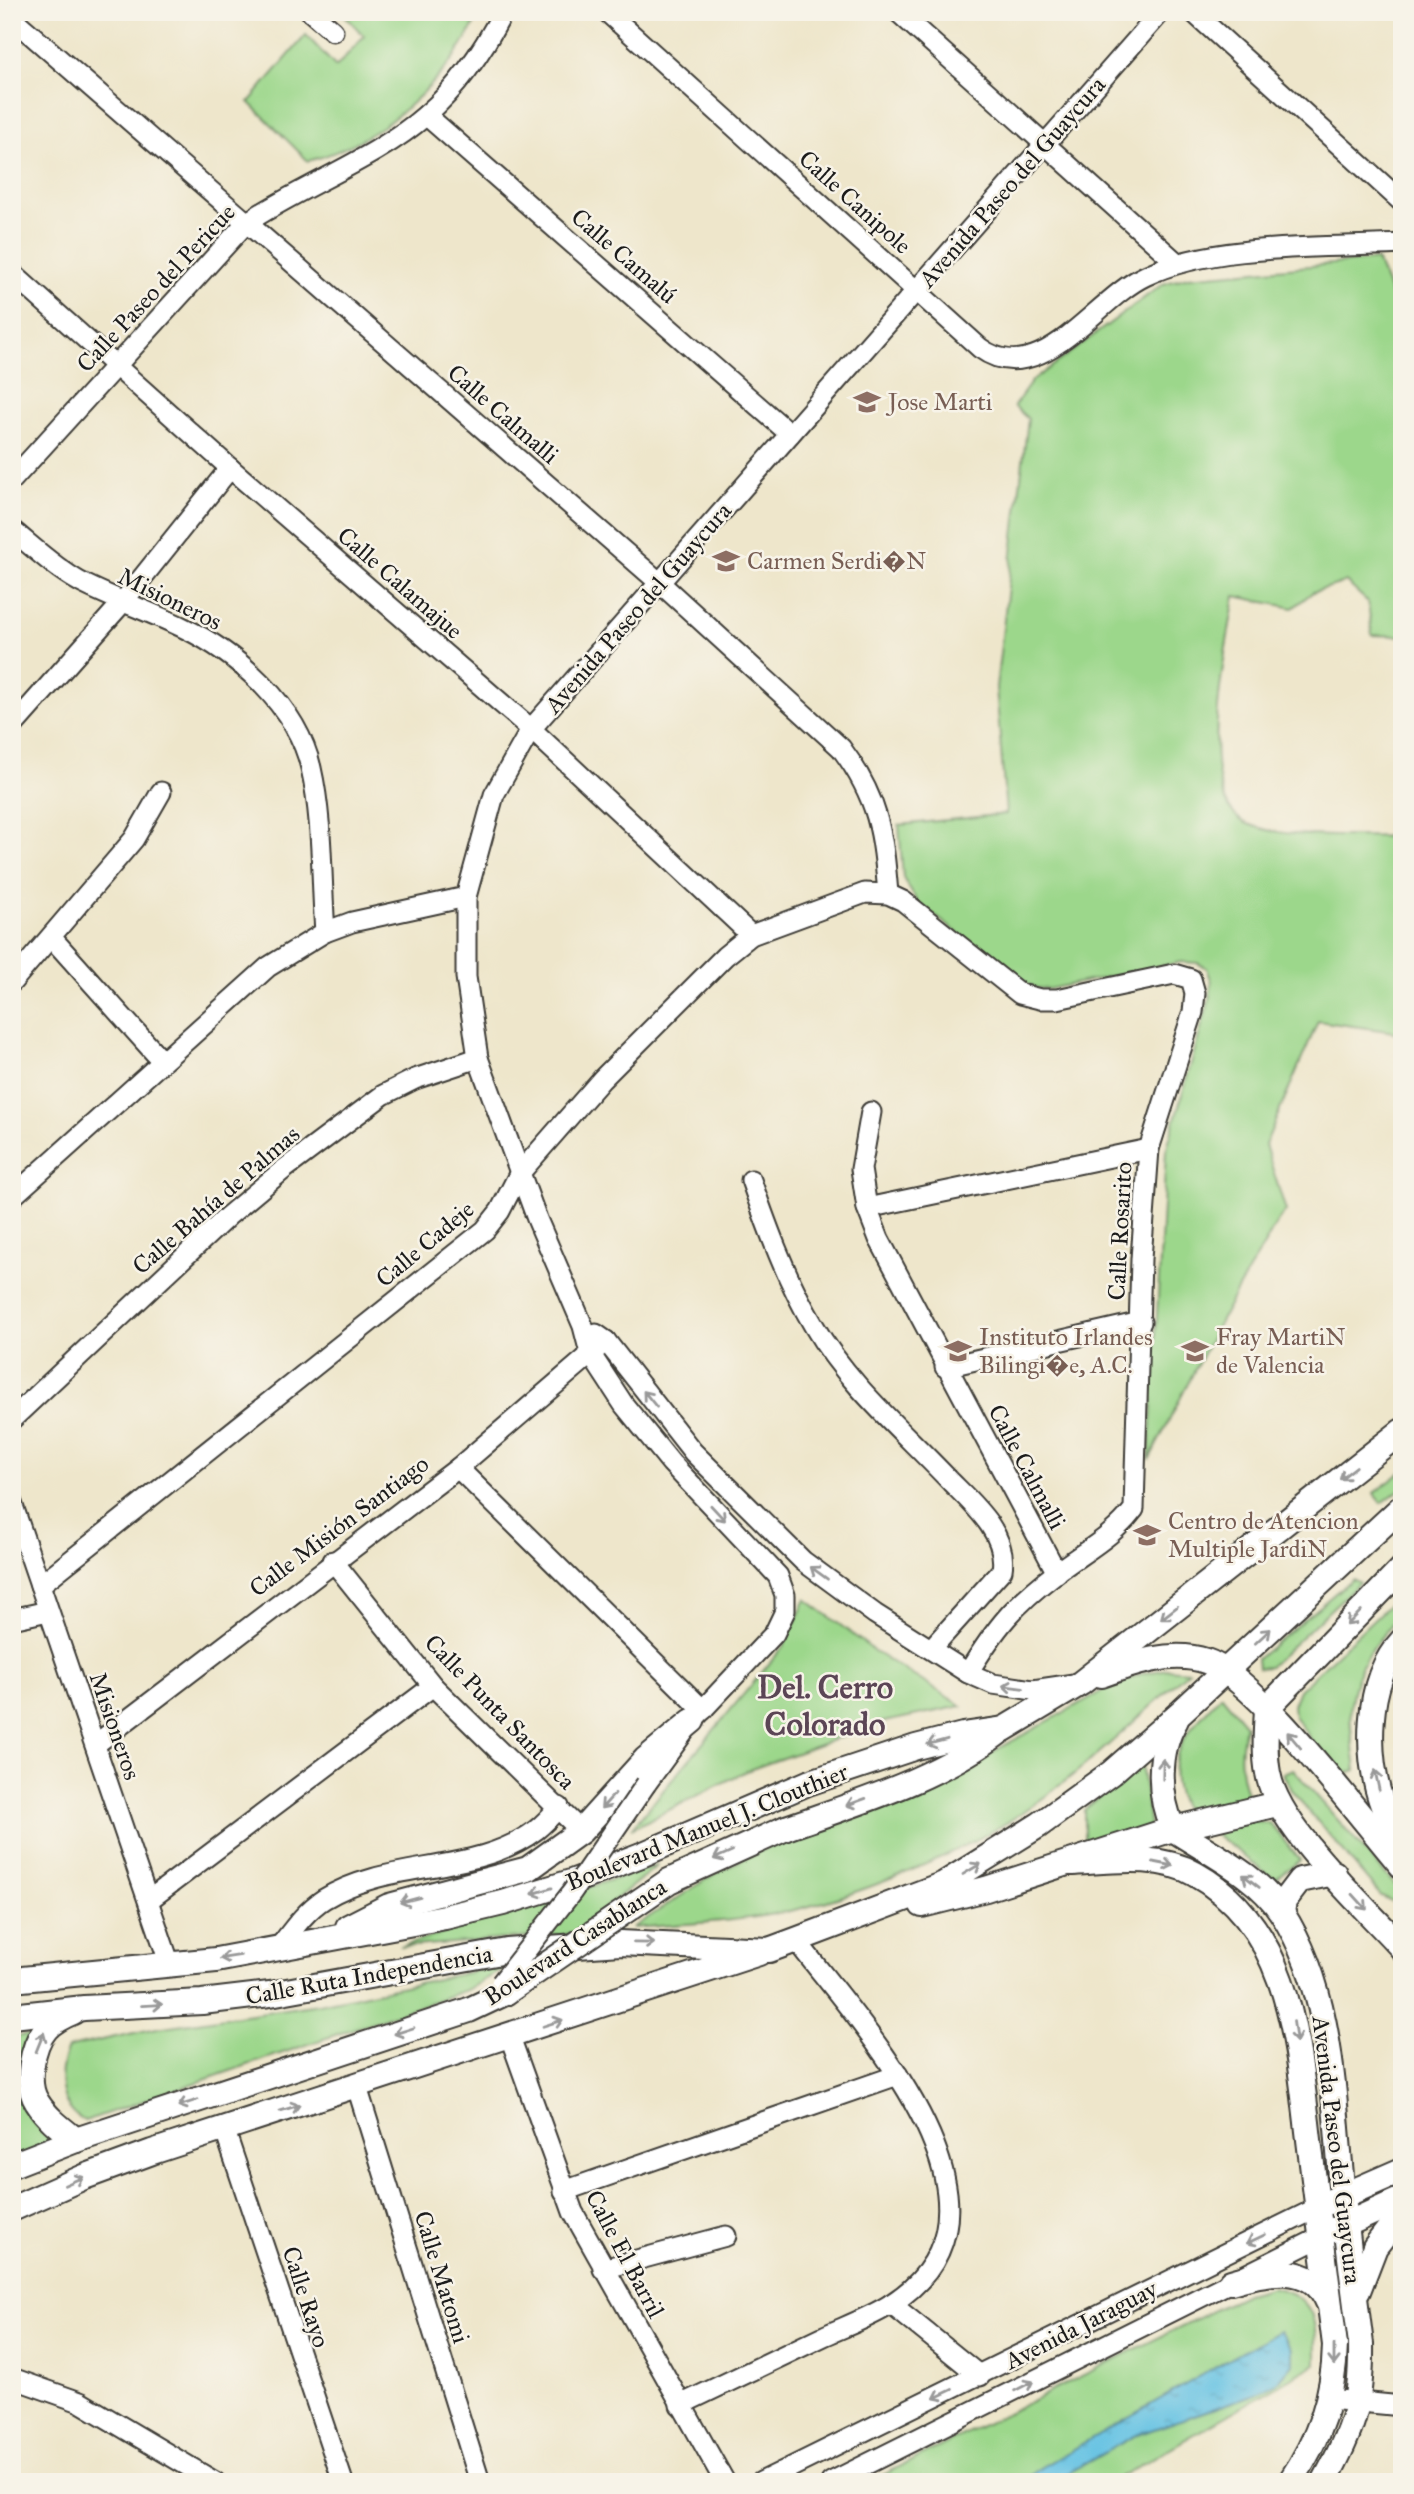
<svg xmlns="http://www.w3.org/2000/svg" width="1414" height="2494" font-family="'IM FELL Great Primer',serif">
	<style>
		.grass { fill: #9cd78b; stroke: #5c7a54; stroke-width: 2 }
		.water { fill: url(#water-ripples); stroke: #406f80; stroke-width: 2 }
		.lines { fill: none; stroke-linecap: round; stroke-linejoin: round }
		.minor-casing { stroke: #3c3a36; stroke-width: 23 }
		.major-casing { stroke: #3c3a36; stroke-width: 28 }
		.minor { stroke: #fff; stroke-width: 19 }
		.major { stroke: #fff; stroke-width: 24 }
		.minor-bridge-casing { stroke: #3c3a36; stroke-width: 23; stroke-linecap: butt }
		.major-bridge-casing { stroke: #3c3a36; stroke-width: 28; stroke-linecap: butt }
		.minor-bridge { stroke: #fff; stroke-width: 19 }
		.major-bridge { stroke: #fff; stroke-width: 24 }
		.oneway { stroke: #999 }
		.labels { text-anchor: middle; stroke-width: 5; stroke-linejoin: round; paint-order: stroke }
		.street-label { font-size: 24px; fill: #1c1c1c; stroke: #f7f3e8 }
		.education-label { font-size: 24px; fill: #785e54; stroke: #f7f3e8; text-anchor: start }
		.district-label { font-size: 32px; font-weight: bold; fill: #5b4555; stroke: #f7f3e8 }
	</style>
	<defs>
		<pattern id="water-ripples" width="26" height="14" patternUnits="userSpaceOnUse" patternTransform="scale(1.75)"><rect width="26" height="14" fill="#65c2e3"/><path d="M2 4q2-2 4 0t4 0M15 11q2-2 4 0t4 0" fill="none" stroke="#57a6c2"/></pattern>
	</defs>
	<rect width="100%" height="100%" fill="#f7f3e8"/>
	<filter id="ink" filterUnits="userSpaceOnUse"><feTurbulence type="fractalNoise" baseFrequency=".0143" numOctaves="2"/><feDisplacementMap in="SourceGraphic" scale="14" xChannelSelector="R" yChannelSelector="G"/><feConvolveMatrix kernelMatrix="1 2 1 2 8 2 1 2 1" color-interpolation-filters="sRGB"/></filter>
	<filter id="wash" filterUnits="userSpaceOnUse"><feTurbulence type="fractalNoise" baseFrequency=".00686" numOctaves="4" result="noise"/><feDisplacementMap in="SourceGraphic" scale="28" xChannelSelector="R" yChannelSelector="G"/><feGaussianBlur stdDeviation="1.57" result="paint"/><feColorMatrix in="noise" values="0 0 0 0 0 0 0 0 0 0 0 0 0 0 0 0 0 1.4 0 .05"/><feComposite in="paint" operator="in"/></filter>
	<g filter="url(#wash)">
		<rect width="100%" height="100%" fill="#eee6cb"/>
		<g class="grass">
			<path d="M 342,12 L 480,12 C 449,81 381,142 308,161 L 249,102 L 306,35 L 336,67 L 364,36 Z"/>
			<path d="M 1377,260 L 1402,321 L 1402,636 L 1372,635 L 1368,602 L 1346,582 L 1313,592 L 1293,608 L 1235,596 C 1228,643 1190,800 1248,824 C 1285,840 1359,835 1402,837 L 1402,1033 L 1318,1021 L 1265,1145 L 1286,1211 C 1275,1222 1271,1234 1263,1247 C 1220,1315 1186,1389 1149,1460 L 1166,1151 L 1209,1001 L 1212,983 L 1207,968 L 1197,963 L 1181,962 L 1049,989 L 1036,988 L 1023,982 L 918,903 L 903,878 L 899,825 L 1006,814 L 996,687 L 1028,419 L 1014,406 L 1032,381 L 1163,284 L 1188,277 Z"/>
			<path d="M 1402,1472 L 1402,1488 L 1382,1503 L 1374,1493 Z"/>
			<path d="M 1352,1579 L 1359,1583 L 1269,1667 L 1258,1668 L 1257,1659 Z"/>
			<path d="M 1402,1592 C 1402,1621 1384,1630 1369,1653 C 1343,1695 1350,1725 1356,1770 L 1338,1776 L 1294,1716 L 1293,1705 L 1299,1690 Z"/>
			<path d="M 806,1599 L 877,1653 L 962,1706 L 884,1722 L 746,1771 L 631,1829 L 784,1646 Z"/>
			<path d="M 1168,1669 L 1189,1671 C 1131,1724 1073,1782 1006,1823 C 945,1860 854,1897 785,1912 C 735,1922 683,1924 632,1928 L 708,1878 L 754,1853 L 949,1776 L 1117,1683 L 1144,1673 Z"/>
			<path d="M 1221,1695 L 1246,1725 C 1237,1749 1239,1772 1248,1796 L 1186,1814 C 1158,1759 1184,1735 1221,1695 Z"/>
			<path d="M 1141,1762 L 1150,1826 L 1084,1845 L 1084,1810 Z"/>
			<path d="M 1293,1769 L 1402,1893 L 1402,1907 L 1380,1895 L 1291,1790 L 1283,1773 Z"/>
			<path d="M 1242,1819 L 1270,1823 L 1300,1860 L 1274,1879 L 1211,1831 Z"/>
			<path d="M 658,1865 L 573,1934 L 400,1947 Z"/>
			<path d="M 513,1963 L 466,1990 L 85,2121 C 58,2109 57,2073 68,2048 L 79,2045 L 157,2028 L 319,2004 Z"/>
			<path d="M 35,2034 L 23,2089 L 30,2117 L 52,2143 L 12,2160 L 12,2037 Z"/>
			<path d="M 1272,2287 C 1318,2297 1316,2323 1316,2364 L 1111,2482 L 869,2482 L 1246,2294 Z"/>
		</g>
		<path class="water" d="M 1279,2331 L 1293,2350 L 1293,2364 L 1280,2380 L 1255,2394 L 1134,2436 L 1053,2482 L 1024,2482 L 1038,2469 Z"/>
	</g>
	<g filter="url(#ink)">
		<g class="lines">
			<g class="minor-casing">
				<g id="minor">
					<path d="M 311,12 L 333,31"/>
					<path d="M 607,12 L 980,348 C 1040,392 1094,300 1145,276 C 1212,243 1327,248 1402,244"/>
					<path d="M 898,12 L 1176,262"/>
					<path d="M 1193,12 L 1402,202"/>
					<path d="M 12,18 L 660,583 L 841,748 C 879,799 883,833 888,894"/>
					<path d="M 426,115 L 790,434"/>
					<path d="M 12,273 L 230,468 L 531,729 L 751,935"/>
					<path d="M 12,480 L 246,223 C 303,185 376,159 426,115 C 457,88 484,49 503,12"/>
					<path d="M 12,530 C 34,548 55,568 80,582 C 113,599 148,611 182,627 C 237,653 297,706 311,768 C 323,820 321,878 325,932"/>
					<path d="M 12,727 L 122,603 L 230,468"/>
					<path d="M 51,937 L 162,1061"/>
					<path d="M 12,982 L 134,839 L 161,792"/>
					<path d="M 871,1112 L 861,1169 L 867,1208 L 879,1239 L 1057,1573"/>
					<path d="M 751,1180 C 768,1229 787,1281 814,1326 C 848,1385 905,1433 951,1482 C 974,1505 1008,1535 1002,1570 L 931,1649"/>
					<path d="M 12,1197 L 268,967 L 325,932 L 352,922 L 466,897"/>
					<path d="M 867,1208 L 1149,1149"/>
					<path d="M 596,1334 L 606,1341 L 693,1452 L 803,1561 L 875,1614 L 968,1673 L 993,1684 L 1033,1690 L 1074,1684"/>
					<path d="M 945,1367 L 1141,1322"/>
					<path d="M 12,1419 L 228,1216 L 283,1170 L 383,1095 L 415,1079 L 478,1058"/>
					<path d="M 458,1468 L 703,1710"/>
					<path d="M 12,1503 L 170,1965"/>
					<path d="M 333,1561 L 433,1686 L 581,1831"/>
					<path d="M 40,1585 L 485,1230 L 500,1211 L 519,1174 L 602,1079 L 725,956 L 751,935 L 865,893 L 888,894 L 903,901 L 1020,994 L 1040,999 L 1057,999 L 1174,974 L 1191,979 L 1195,993 L 1193,1012 L 1149,1149 L 1141,1259 L 1134,1509 C 1113,1537 1083,1552 1056,1573 C 1013,1606 996,1627 968,1673"/>
					<path d="M 12,1619 L 48,1611"/>
					<path d="M 96,1744 L 458,1468 L 606,1341"/>
					<path d="M 646,1784 L 692,1721 L 774,1634 L 785,1611 L 785,1595 L 778,1576 L 671,1463 L 624,1405 L 590,1353 L 583,1326 L 537,1219 L 478,1058 L 466,977 L 466,897 L 494,795 L 531,729 L 1161,12"/>
					<path d="M 149,1900 L 433,1686"/>
					<path d="M 277,1950 C 291,1932 305,1911 324,1899 C 388,1859 475,1876 536,1830 C 545,1823 552,1815 559,1807"/>
					<path d="M 510,2037 L 573,2212 L 725,2482"/>
					<path d="M 357,2087 L 480,2482"/>
					<path d="M 224,2128 L 343,2482"/>
					<path d="M 564,2191 L 898,2075"/>
					<path d="M 603,2269 L 726,2236"/>
					<path d="M 891,2304 L 980,2376"/>
					<path d="M 12,2378 L 80,2402 L 215,2482"/>
					<path d="M 1329,2399 L 1402,2406"/>
					<path d="M 680,2405 C 728,2382 776,2359 824,2336 C 846,2326 871,2317 891,2304 C 1037,2210 863,2029 796,1940"/>
					<path d="M 761,2482 L 1317,2208"/>
					<path d="M 831,2482 L 1321,2237"/>
				</g>
			</g>
			<g class="major-casing">
				<g id="major">
					<path d="M 1402,1569 L 1267,1708 C 1266,1730 1264,1752 1268,1773 C 1277,1827 1364,1906 1402,1948"/>
					<path d="M 1402,1641 C 1364,1682 1365,1759 1384,1809 C 1389,1821 1396,1832 1402,1843"/>
					<path d="M 1101,1675 C 1133,1663 1172,1650 1206,1661 C 1255,1676 1363,1821 1402,1866"/>
					<path d="M 1176,1720 C 1157,1751 1158,1796 1173,1829 C 1209,1853 1258,1875 1282,1913 C 1333,1992 1333,2095 1342,2186 C 1347,2238 1354,2291 1361,2344 C 1362,2404 1353,2430 1324,2482"/>
					<path d="M 786,1828 C 860,1802 941,1778 1003,1729"/>
					<path d="M 1070,1863 C 1111,1861 1158,1853 1195,1874 C 1296,1930 1298,2056 1311,2156 C 1319,2219 1327,2282 1335,2345 C 1334,2397 1319,2439 1290,2482"/>
					<path d="M 922,1905 L 986,1889 L 1173,1829 L 1277,1804"/>
					<path d="M 1282,1912 L 1284,1901 L 1300,1880 L 1334,1873"/>
					<path d="M 348,1927 L 389,1906 L 528,1869 L 581,1831 L 646,1759 L 692,1721"/>
					<path d="M 12,1980 L 216,1960 L 445,1917 L 503,1903 L 574,1881 L 641,1855 L 808,1783 L 916,1747 L 963,1735 L 1004,1729 L 1081,1683 L 1402,1431"/>
					<path d="M 73,2012 C 63,2016 54,2020 46,2029 C 32,2045 25,2084 37,2102 C 47,2118 62,2129 76,2140"/>
					<path d="M 12,2016 L 84,2008 L 202,2002 L 270,1994 L 507,1951 L 620,1943 L 769,1950 L 796,1940 L 944,1884 L 1039,1825 L 1111,1773 L 1182,1711 L 1402,1507"/>
					<path d="M 12,2165 L 76,2140 L 469,2010 L 505,1993"/>
					<path d="M 1329,2202 L 1402,2170"/>
					<path d="M 12,2209 L 84,2177 L 152,2152 L 759,1953"/>
					<path d="M 1334,2230 L 1402,2199"/>
					<path d="M 1231,2282 C 1265,2272 1311,2261 1328,2302"/>
					<path d="M 1358,2291 L 1375,2247 L 1402,2212"/>
				</g>
			</g>
			<use href="#minor" class="minor"/>
			<use href="#major" class="major"/>
			<g class="minor-bridge-casing">
				<path id="minor-bridge" d="M 501,1983 L 572,1892 L 646,1784"/>
			</g>
			<g class="major-bridge-casing">
				<path id="major-bridge" d="M 505,1993 L 669,1881 L 786,1828"/>
			</g>
			<use href="#minor-bridge" class="minor-bridge"/>
			<use href="#major-bridge" class="major-bridge"/>
		</g>
		<defs><path id="oneway-shaft" d="M-6 0H5M1.5-3L5.5 0L1.5 3" fill="none" stroke-width="1.6" stroke-linecap="round" stroke-linejoin="round" transform="scale(1.75)"/></defs>
		<g class="oneway">
			<use href="#oneway-shaft" transform="translate(650 1399) rotate(-129)"/>
			<use href="#oneway-shaft" transform="translate(1348 1473) rotate(142)"/>
			<use href="#oneway-shaft" transform="translate(718 1513) rotate(47)"/>
			<use href="#oneway-shaft" transform="translate(819 1573) rotate(-144)"/>
			<use href="#oneway-shaft" transform="translate(1169 1613) rotate(142)"/>
			<use href="#oneway-shaft" transform="translate(1354 1618) rotate(134)"/>
			<use href="#oneway-shaft" transform="translate(1263 1636) rotate(-43)"/>
			<use href="#oneway-shaft" transform="translate(1013 1687) rotate(-172)"/>
			<use href="#oneway-shaft" transform="translate(1294 1740) rotate(-130)"/>
			<use href="#oneway-shaft" transform="translate(937 1742) rotate(165)"/>
			<use href="#oneway-shaft" transform="translate(1163 1769) rotate(-89)"/>
			<use href="#oneway-shaft" transform="translate(1377 1780) rotate(-102)"/>
			<use href="#oneway-shaft" transform="translate(608 1801) rotate(132)"/>
			<use href="#oneway-shaft" transform="translate(856 1802) rotate(160)"/>
			<use href="#oneway-shaft" transform="translate(723 1855) rotate(156)"/>
			<use href="#oneway-shaft" transform="translate(1163 1864) rotate(11)"/>
			<use href="#oneway-shaft" transform="translate(972 1869) rotate(-31)"/>
			<use href="#oneway-shaft" transform="translate(1251 1881) rotate(-142)"/>
			<use href="#oneway-shaft" transform="translate(542 1891) rotate(163)"/>
			<use href="#oneway-shaft" transform="translate(410 1900) rotate(165)"/>
			<use href="#oneway-shaft" transform="translate(1360 1902) rotate(48)"/>
			<use href="#oneway-shaft" transform="translate(644 1943) rotate(1)"/>
			<use href="#oneway-shaft" transform="translate(230 1957) rotate(171)"/>
			<use href="#oneway-shaft" transform="translate(152 2005) rotate(-3)"/>
			<use href="#oneway-shaft" transform="translate(553 2023) rotate(-18)"/>
			<use href="#oneway-shaft" transform="translate(404 2031) rotate(162)"/>
			<use href="#oneway-shaft" transform="translate(1295 2032) rotate(82)"/>
			<use href="#oneway-shaft" transform="translate(40 2042) rotate(-68)"/>
			<use href="#oneway-shaft" transform="translate(188 2103) rotate(162)"/>
			<use href="#oneway-shaft" transform="translate(290 2108) rotate(-17)"/>
			<use href="#oneway-shaft" transform="translate(74 2181) rotate(-24)"/>
			<use href="#oneway-shaft" transform="translate(1256 2239) rotate(154)"/>
			<use href="#oneway-shaft" transform="translate(1334 2355) rotate(90)"/>
			<use href="#oneway-shaft" transform="translate(1024 2386) rotate(-27)"/>
			<use href="#oneway-shaft" transform="translate(943 2394) rotate(154)"/>
		</g>
	</g>
	<defs>
		<g id="school-bare" transform="scale(2.1)"><path d="M0-5L7-2L0 1L-7-2ZM-4 1L0 2.5L4 1V4Q0 6-4 4Z" fill="#8d6e63" stroke="#f7f3e8" stroke-width="2.5" paint-order="stroke"/></g>
	</defs>
	<g fill-rule="evenodd">
		<use href="#school-bare" x="867" y="402"/>
		<use href="#school-bare" x="726" y="561"/>
		<use href="#school-bare" x="958" y="1351"/>
		<use href="#school-bare" x="1195" y="1351"/>
		<use href="#school-bare" x="1147" y="1535"/>
	</g>
	<g class="labels">
		<g class="street-label">
			<text transform="translate(1012 182) rotate(-49)" y="8">Avenida Paseo del Guaycura</text>
			<text transform="translate(855 202) rotate(42)" y="8">Calle Canipole</text>
			<text transform="translate(624 256) rotate(41)" y="8">Calle Camalú</text>
			<text transform="translate(156 288) rotate(-47)" y="8">Calle Paseo del Pericue</text>
			<text transform="translate(503 414) rotate(41)" y="8">Calle Calmalli</text>
			<text transform="translate(400 583) rotate(41)" y="8">Calle Calamajue</text>
			<text transform="translate(170 599) rotate(26)" y="8">Misioneros</text>
			<text transform="translate(638 608) rotate(-49)" y="8">Avenida Paseo del Guaycura</text>
			<text transform="translate(216 1200) rotate(-41)" y="8">Calle Bahía de Palmas</text>
			<text transform="translate(1120 1231) rotate(-87)" y="8">Calle Rosarito</text>
			<text transform="translate(425 1244) rotate(-40)" y="8">Calle Cadeje</text>
			<text transform="translate(1027 1467) rotate(62)" y="8">Calle Calmalli</text>
			<text transform="translate(339 1526) rotate(-37)" y="8">Calle Misión Santiago</text>
			<text transform="translate(500 1712) rotate(46)" y="8">Calle Punta Santosca</text>
			<text transform="translate(115 1726) rotate(71)" y="8">Misioneros</text>
			<text transform="translate(707 1827) rotate(-22)" y="8">Boulevard Manuel J. Clouthier</text>
			<text transform="translate(575 1942) rotate(-33)" y="8">Boulevard Casablanca</text>
			<text transform="translate(369 1975) rotate(-10)" y="8">Calle Ruta Independencia</text>
			<text transform="translate(1337 2150) rotate(83)" y="8">Avenida Paseo del Guaycura</text>
			<text transform="translate(625 2254) rotate(62)" y="8">Calle El Barril</text>
			<text transform="translate(442 2277) rotate(73)" y="8">Calle Matomi</text>
			<text transform="translate(306 2297) rotate(72)" y="8">Calle Rayo</text>
			<text transform="translate(1081 2325) rotate(-27)" y="8">Avenida Jaraguay</text>
		</g>
		<g class="education-label">
			<text x="888" y="410">Jose Marti</text>
			<text x="747" y="569">Carmen Serdi�N</text>
			<text x="979" y="1345">Instituto Irlandes<tspan x="979" dy="28">Bilingi�e, A.C.</tspan></text>
			<text x="1216" y="1345">Fray MartiN<tspan x="1216" dy="28">de Valencia</tspan></text>
			<text x="1168" y="1529">Centro de Atencion<tspan x="1168" dy="28">Multiple JardiN</tspan></text>
		</g>
		<g class="district-label">
			<text x="825" y="1698">Del. Cerro<tspan x="825" dy="37">Colorado</tspan></text>
		</g>
	</g>
	<rect width="1414" height="2494" fill="none" stroke="#f7f3e8" stroke-width="42"/>
</svg>
